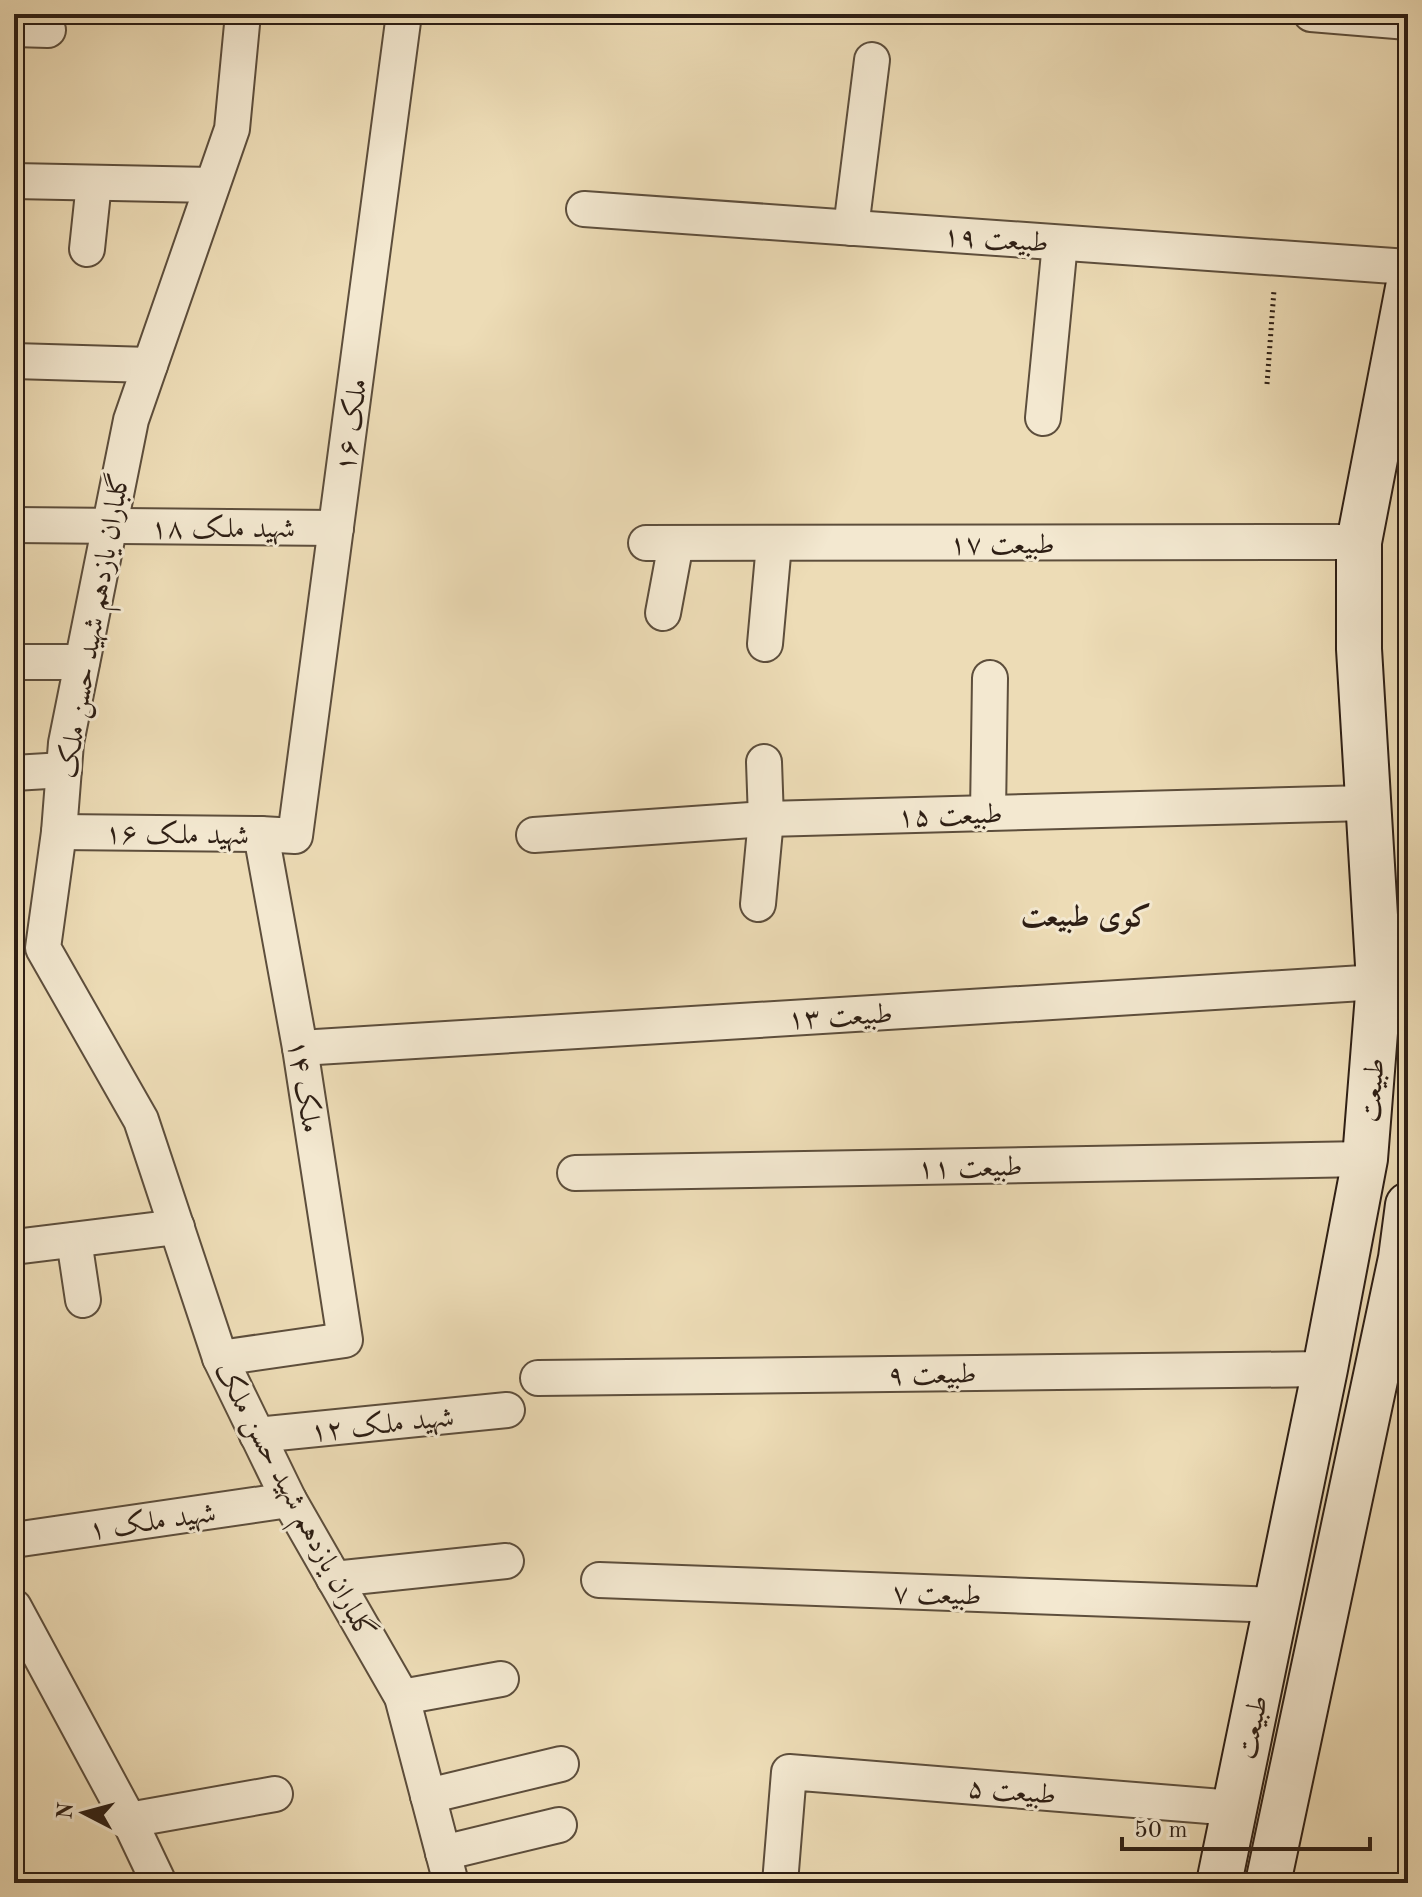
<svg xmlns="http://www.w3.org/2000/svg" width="1422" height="1897" font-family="'Old Standard TT',Amiri,serif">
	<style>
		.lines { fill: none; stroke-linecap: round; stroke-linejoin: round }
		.street-casing { stroke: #5d4e3c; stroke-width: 38 }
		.secondary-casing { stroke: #2d1e14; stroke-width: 48 }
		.path { stroke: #2d1e14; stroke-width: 5; stroke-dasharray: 2 4; stroke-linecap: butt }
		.street { stroke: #f3e8d0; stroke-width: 34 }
		.secondary { stroke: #f3e8d0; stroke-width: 44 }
		.labels { text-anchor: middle; stroke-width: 6; stroke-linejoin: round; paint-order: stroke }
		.street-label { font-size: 28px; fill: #2d1e14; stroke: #f3e8d0 }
		.neighbourhood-label { font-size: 30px; font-weight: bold; fill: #2d1e14; stroke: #f3e8d0 }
	</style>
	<rect width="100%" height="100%" fill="#eddcb6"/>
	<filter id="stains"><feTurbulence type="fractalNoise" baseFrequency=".0025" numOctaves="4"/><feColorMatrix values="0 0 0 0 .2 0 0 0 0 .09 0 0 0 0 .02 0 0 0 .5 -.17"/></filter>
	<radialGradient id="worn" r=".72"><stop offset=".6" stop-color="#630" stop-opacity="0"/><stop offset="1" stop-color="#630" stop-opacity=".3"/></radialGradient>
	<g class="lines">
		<g class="street-casing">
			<g id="street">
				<path d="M 243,14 L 232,129 L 131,420 L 66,743 L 59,832 L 43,948 L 141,1120 L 220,1358 L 289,1500 L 402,1697 L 451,1883"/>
				<path d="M 1311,14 L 1408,22"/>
				<path d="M 14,29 L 48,30"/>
				<path d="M 14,181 L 212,185"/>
				<path d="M 584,209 L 1408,267"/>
				<path d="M 851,228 L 872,60"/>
				<path d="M 87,249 L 94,183"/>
				<path d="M 14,361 L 150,365"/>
				<path d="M 1043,418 L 1060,243"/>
				<path d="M 14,525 L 336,528"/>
				<path d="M 646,543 L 1359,542"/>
				<path d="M 663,613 L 676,543"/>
				<path d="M 765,644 L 774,544"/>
				<path d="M 14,662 L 82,662"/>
				<path d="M 14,773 L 64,770"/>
				<path d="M 988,813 L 990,678"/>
				<path d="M 59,832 L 261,834 L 295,836 L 404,14"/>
				<path d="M 534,835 L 766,819 L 1367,803"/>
				<path d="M 758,904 L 766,819 L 764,762"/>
				<path d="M 300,1048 L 1379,982"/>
				<path d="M 575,1173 L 1365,1159"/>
				<path d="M 74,1240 L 83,1300"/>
				<path d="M 14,1247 L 177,1227"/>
				<path d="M 220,1358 L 345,1340 L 300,1048 L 261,834"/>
				<path d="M 538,1378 L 1325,1369"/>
				<path d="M 257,1435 L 507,1410"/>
				<path d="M 14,1540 L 289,1500"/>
				<path d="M 334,1579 L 506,1561"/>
				<path d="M 599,1580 L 1276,1605"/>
				<path d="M 14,1607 L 129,1820 L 159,1883"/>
				<path d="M 402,1697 L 501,1679"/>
				<path d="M 428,1796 L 561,1764"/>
				<path d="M 129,1820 L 275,1794"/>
				<path d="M 443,1853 L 559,1825"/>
				<path d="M 780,1883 L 789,1772 L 1234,1808"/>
			</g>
		</g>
		<g class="secondary-casing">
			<g id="secondary">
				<path d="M 1219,1883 L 1325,1369 L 1365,1159 L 1379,982 L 1359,649 L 1359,542 L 1408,288"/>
				<path d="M 1268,1883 L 1401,1258 L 1408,1205"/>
			</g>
		</g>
		<path class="path" d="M 1267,384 L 1274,290"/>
		<use href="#street" class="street"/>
		<use href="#secondary" class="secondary"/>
	</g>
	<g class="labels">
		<g class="street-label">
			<text transform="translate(996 238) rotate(4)" y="10">طبیعت ۱۹</text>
			<text transform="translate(350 425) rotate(-82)" y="10">ملک ۱۶</text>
			<text x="223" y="537">شهید ملک ۱۸</text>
			<text x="1002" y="553">طبیعت ۱۷</text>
			<text transform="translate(92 625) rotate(-80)" y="10">گلباران یازدهم شهید حسن ملک</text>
			<text transform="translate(950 814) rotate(-2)" y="10">طبیعت ۱۵</text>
			<text transform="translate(177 833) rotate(1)" y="10">شهید ملک ۱۶</text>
			<text transform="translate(840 1015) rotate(-3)" y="10">طبیعت ۱۳</text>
			<text transform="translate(306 1086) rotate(81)" y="10">ملک ۱۴</text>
			<text transform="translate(1371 1090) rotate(-85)" y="10">طبیعت</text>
			<text transform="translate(970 1166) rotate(-1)" y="10">طبیعت ۱۱</text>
			<text transform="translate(932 1373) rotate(-1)" y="10">طبیعت ۹</text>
			<text transform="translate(382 1423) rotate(-6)" y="10">۱۲ شهید ملک</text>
			<text transform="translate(296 1500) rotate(62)" y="10">گلباران یازدهم شهید حسن ملک</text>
			<text transform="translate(152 1520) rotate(-8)" y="10">۱ شهید ملک</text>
			<text transform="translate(937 1593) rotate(2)" y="10">طبیعت ۷</text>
			<text transform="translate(1251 1727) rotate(-78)" y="10">طبیعت</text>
			<text transform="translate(1012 1790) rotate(5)" y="10">۵ طبیعت</text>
		</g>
		<g class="neighbourhood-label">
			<text x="1086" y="926">کوی طبیعت</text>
		</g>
	</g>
	<rect width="1422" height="1897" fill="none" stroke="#eddcb6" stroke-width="48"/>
	<rect x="16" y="16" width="1390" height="1865" fill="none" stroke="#2d1e14" stroke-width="4"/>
	<rect x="24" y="24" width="1374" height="1849" fill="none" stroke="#2d1e14" stroke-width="2"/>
	<g transform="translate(84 1813) rotate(276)" stroke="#f3e8d0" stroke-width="6" paint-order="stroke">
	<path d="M0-6L14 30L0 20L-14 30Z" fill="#2d1e14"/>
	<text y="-12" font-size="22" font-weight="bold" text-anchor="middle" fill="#2d1e14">N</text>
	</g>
	<path d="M1122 1837v12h248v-12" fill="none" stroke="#2d1e14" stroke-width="4"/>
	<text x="1134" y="1837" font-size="24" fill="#2d1e14" stroke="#f3e8d0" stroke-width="6" paint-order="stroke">50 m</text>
	<rect width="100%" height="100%" filter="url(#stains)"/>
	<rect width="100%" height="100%" fill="url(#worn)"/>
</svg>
